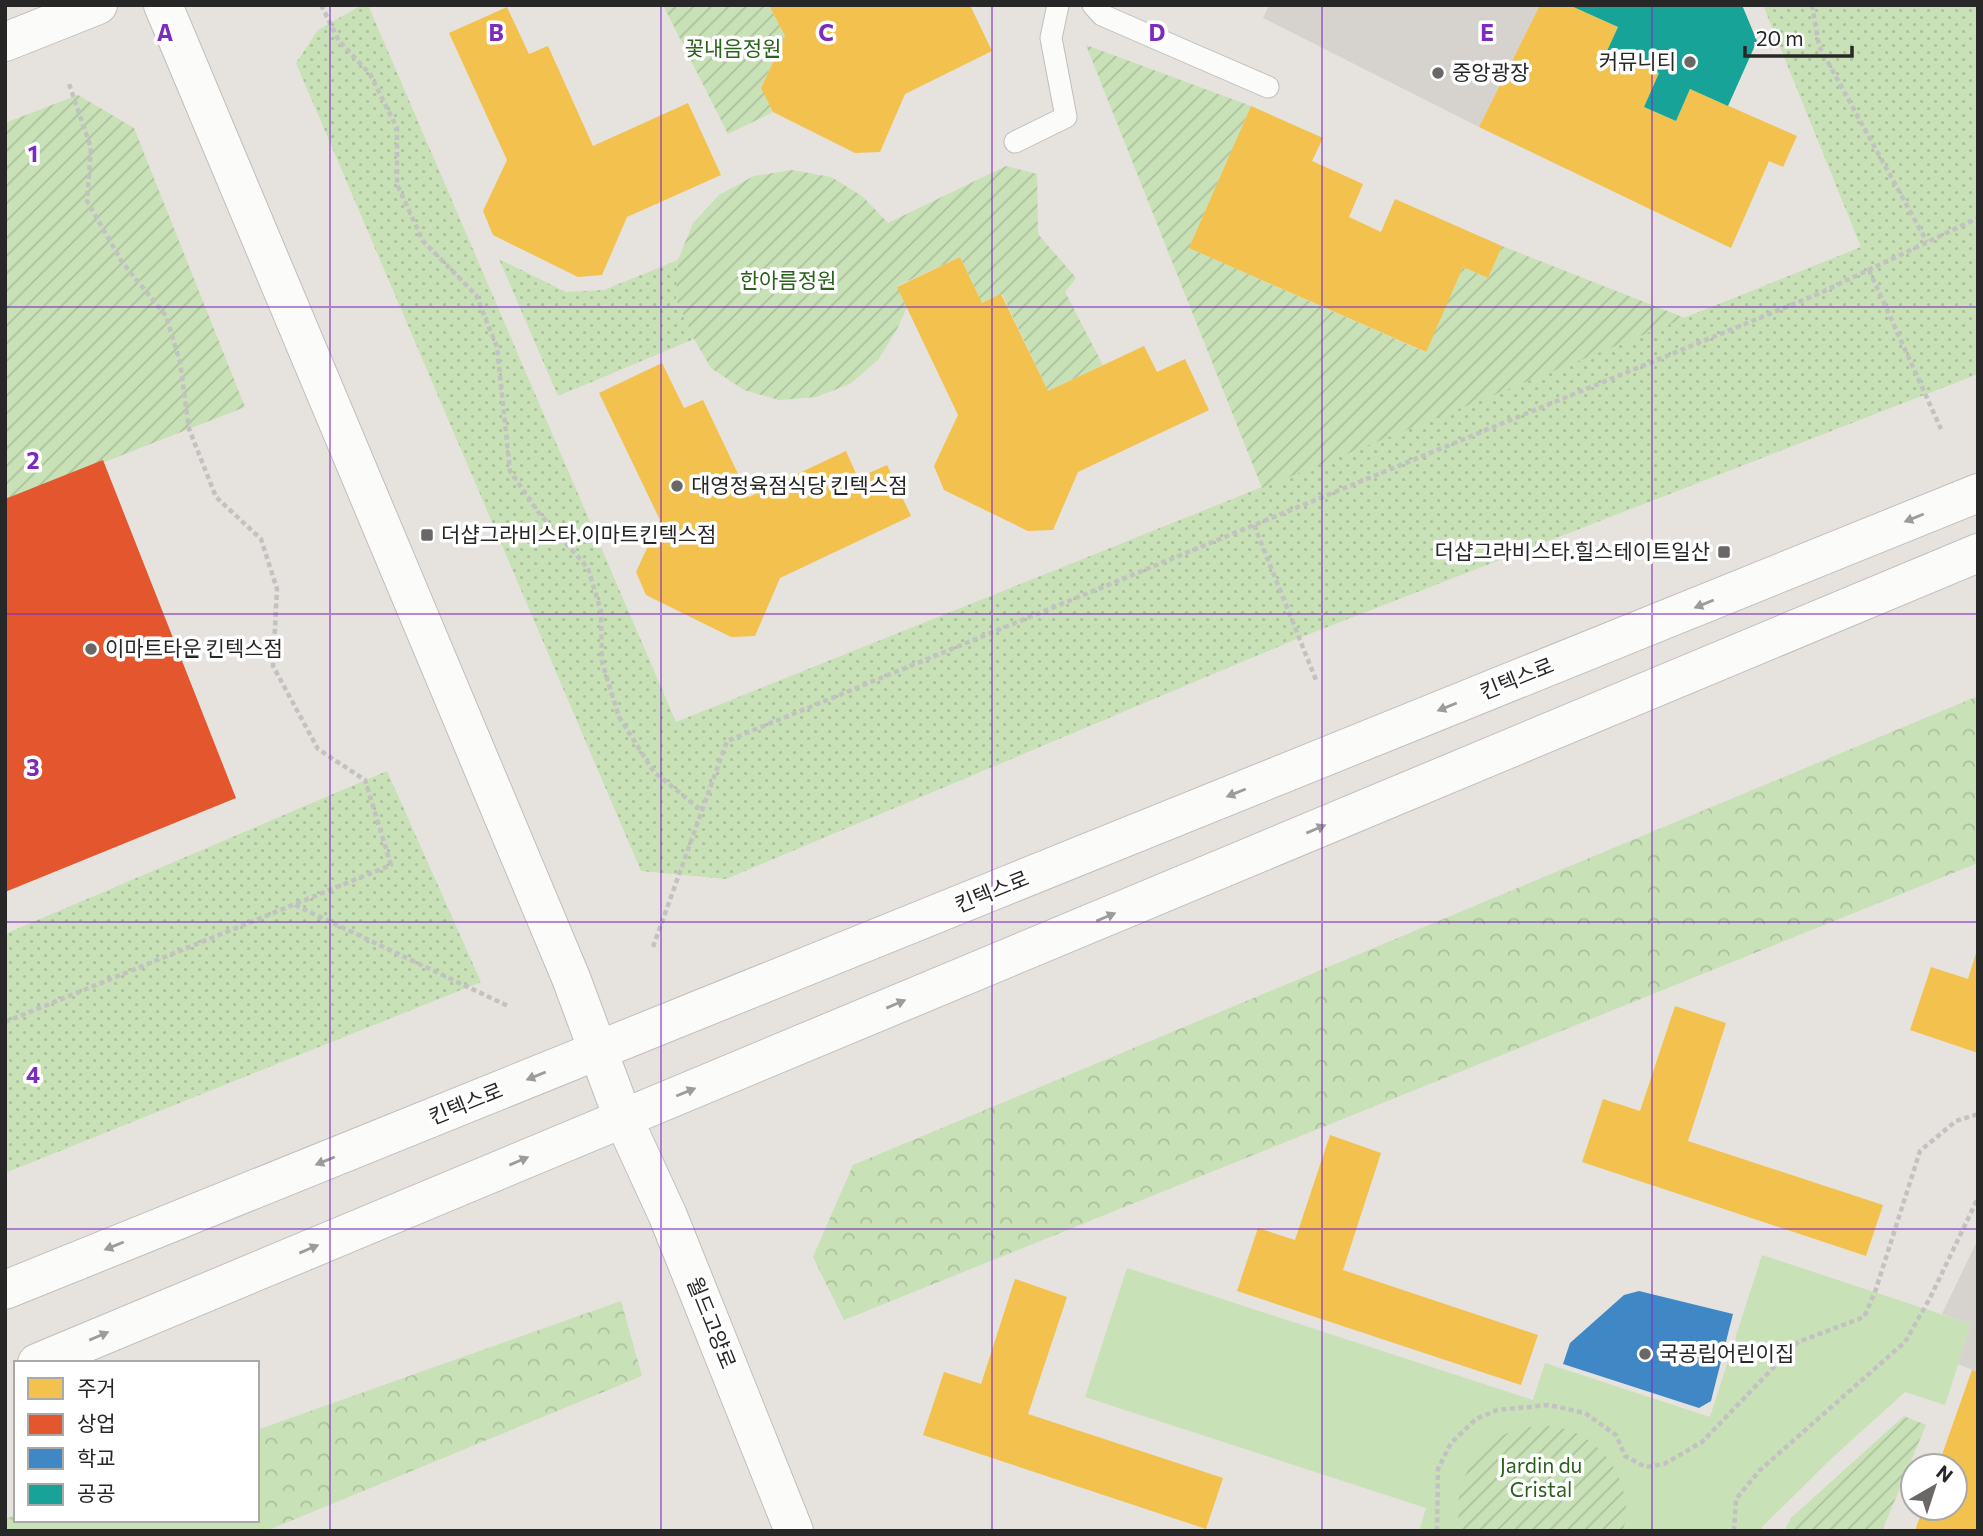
<svg xmlns="http://www.w3.org/2000/svg" width="1983" height="1536" font-family="Commissioner,'Noto Sans KR',sans-serif">
	<style>
		.grass { fill: #c8e1b6 }
		.forest { fill: url(#forest-crowns) }
		.park { fill: url(#park-dots) }
		.garden { fill: url(#garden-furrows) }
		.plaza { fill: #d6d2cd }
		.homes { fill: #f2c14e }
		.shops { fill: #e4572e }
		.schools { fill: #3f88c5 }
		.public { fill: #17a398 }
		.lines { fill: none; stroke-linecap: round; stroke-linejoin: round }
		.lane-casing { stroke: #c0bebe; stroke-width: 23 }
		.street-casing { stroke: #c0bebe; stroke-width: 40 }
		.secondary-casing { stroke: #c0bebe; stroke-width: 40 }
		.path { stroke: #c2c2c2; stroke-width: 4.5; stroke-dasharray: 5 3.5; stroke-linecap: butt }
		.lane { stroke: #fbfbfa; stroke-width: 21 }
		.street { stroke: #fbfbfa; stroke-width: 38 }
		.secondary { stroke: #fbfbfa; stroke-width: 38 }
		.oneway { fill: #9c9c9b }
		.grid { fill: none; stroke: #7b2cbf; stroke-width: 2; stroke-opacity: 0.55 }
		.poi-dot { fill: #6a6867; stroke: #fff; stroke-width: 2.5 }
		.labels { text-anchor: middle; stroke-width: 7; stroke-linejoin: round; paint-order: stroke }
		.park-label { font-size: 21px; fill: #2a611b; stroke: #fff }
		.poi-label { font-size: 21px; fill: #272727; stroke: #fff; text-anchor: start }
		.street-label { font-size: 21px; fill: #272727; stroke: #fff }
		.grid-label { font-size: 23px; text-anchor: middle; font-weight: bold; fill: #7b2cbf; stroke: #fff; stroke-width: 7; stroke-linejoin: round; paint-order: stroke }
	</style>
	<defs>
		<pattern id="forest-crowns" width="20" height="18" patternUnits="userSpaceOnUse" patternTransform="scale(1.75)"><rect width="20" height="18" fill="#c8e1b6"/><path d="M2 6a3 3 0 1 1 6 0M12 15a3 3 0 1 1 6 0" fill="none" stroke="#acc19c"/></pattern>
		<pattern id="park-dots" width="8" height="8" patternUnits="userSpaceOnUse" patternTransform="scale(1.75)"><rect width="8" height="8" fill="#c8e1b6"/><path d="M2 2h.1M6 6h.1" fill="none" stroke="#acc19c" stroke-width="1.8" stroke-linecap="round"/></pattern>
		<pattern id="garden-furrows" width="10" height="10" patternUnits="userSpaceOnUse" patternTransform="scale(1.75)"><rect width="10" height="10" fill="#c8e1b6"/><path d="M-1 1l2-2M0 10L10 0M9 11l2-2" fill="none" stroke="#acc19c"/></pattern>
	</defs>
	<rect width="100%" height="100%" fill="#e6e2dd"/>
	<path class="grass" d="M 1762,1255 L 1971,1324 L 1945,1405 L 1905,1392 L 1833,1457 L 1763,1526 L 1761,1531 L 1419,1531 L 1426,1508 L 1085,1397 L 1127,1268 L 1533,1400 L 1545,1363 L 1710,1417 Z"/>
	<g class="forest">
		<path d="M 1978,696 L 1978,863 L 844,1320 L 813,1257 L 853,1165 Z"/>
		<path d="M 621,1301 L 642,1376 L 266,1531 L 5,1531 L 5,1519 L 16,1515 L 16,1520 L 257,1520 L 257,1430 Z"/>
	</g>
	<g class="park">
		<path d="M 362,5 L 368,5 L 676,722 L 1861,247 L 1763,5 L 1978,5 L 1978,374 L 1299,638 L 726,879 L 641,871 L 296,63 L 318,30 Z"/>
		<path d="M 499,259 L 566,292 L 604,290 L 678,260 L 676,299 L 694,339 L 558,396 Z"/>
		<path d="M 387,771 L 481,982 L 5,1173 L 5,934 Z"/>
	</g>
	<g class="garden">
		<path d="M 663,5 L 769,5 L 785,36 L 761,87 L 773,112 L 728,134 Z"/>
		<path d="M 1086,45 L 1251,106 L 1189,248 L 1425,352 L 1463,267 L 1488,278 L 1502,246 L 1685,318 L 1262,488 Z"/>
		<path d="M 78,95 L 134,128 L 245,407 L 5,501 L 5,123 Z"/>
		<path d="M 1006,166 L 1037,174 L 1038,234 L 1076,278 L 1065,292 L 1103,365 L 1048,391 L 1002,294 L 982,303 L 960,257 L 897,286 L 907,307 L 897,329 L 878,360 L 850,384 L 816,397 L 779,400 L 744,390 L 711,368 L 694,339 L 676,299 L 678,260 L 693,223 L 719,195 L 754,176 L 792,170 L 831,177 L 862,196 L 888,223 Z"/>
		<path d="M 1904,1416 L 1926,1425 L 1882,1531 L 1784,1531 L 1791,1518 Z"/>
		<path d="M 1544,1425 C 1553,1427 1563,1428 1571,1431 C 1610,1446 1635,1491 1623,1531 L 1460,1531 C 1451,1488 1473,1443 1516,1430 C 1525,1427 1535,1427 1544,1425 Z"/>
	</g>
	<g class="plaza">
		<path d="M 1269,5 L 1540,5 L 1479,127 L 1263,18 Z"/>
		<path d="M 1978,1239 L 1978,1372 L 1958,1364 L 1971,1324 L 1942,1314 Z"/>
	</g>
	<g class="homes">
		<path d="M 769,5 L 970,5 L 992,51 L 905,94 L 880,152 L 855,153 L 773,112 L 761,88 L 785,36 Z"/>
		<path d="M 1540,5 L 1569,5 L 1618,27 L 1607,51 L 1659,73 L 1644,107 L 1676,121 L 1690,89 L 1797,136 L 1783,167 L 1769,161 L 1731,248 L 1479,127 Z"/>
		<path d="M 507,7 L 529,54 L 548,46 L 593,146 L 688,103 L 721,175 L 627,217 L 602,275 L 578,277 L 493,235 L 483,211 L 507,160 L 449,33 Z"/>
		<path d="M 1251,106 L 1323,138 L 1312,161 L 1363,184 L 1349,217 L 1381,232 L 1395,199 L 1502,246 L 1488,278 L 1463,267 L 1426,352 L 1189,248 Z"/>
		<path d="M 960,257 L 982,303 L 1001,294 L 1048,391 L 1144,346 L 1157,372 L 1185,359 L 1209,410 L 1078,472 L 1053,530 L 1028,531 L 944,490 L 934,466 L 958,415 L 897,287 Z"/>
		<path d="M 662,363 L 684,408 L 703,400 L 749,497 L 846,451 L 858,478 L 887,465 L 911,516 L 780,578 L 755,636 L 731,637 L 646,595 L 636,572 L 660,520 L 599,393 Z"/>
		<path d="M 1977,950 L 1978,1053 L 1910,1030 L 1931,967 L 1968,979 Z"/>
		<path d="M 1675,1006 L 1726,1023 L 1688,1141 L 1883,1205 L 1866,1256 L 1582,1162 L 1603,1099 L 1640,1111 Z"/>
		<path d="M 1330,1135 L 1381,1153 L 1343,1270 L 1538,1335 L 1521,1385 L 1237,1291 L 1258,1228 L 1295,1240 Z"/>
		<path d="M 1015,1279 L 1067,1297 L 1028,1414 L 1223,1478 L 1206,1529 L 923,1435 L 944,1372 L 981,1384 Z"/>
		<path d="M 1972,1370 L 1978,1372 L 1978,1531 L 1915,1531 L 1923,1508 L 1955,1508 L 1955,1466 L 1938,1466 Z"/>
	</g>
	<path class="shops" d="M 103,460 L 236,798 L 5,892 L 5,499 Z"/>
	<path class="schools" d="M 1639,1291 L 1733,1314 L 1711,1401 L 1699,1408 L 1563,1364 L 1570,1343 L 1624,1295 Z"/>
	<path class="public" d="M 1569,5 L 1742,5 L 1757,41 L 1728,106 L 1690,89 L 1676,121 L 1644,107 L 1659,73 L 1607,51 L 1618,27 Z"/>
	<g class="lines">
		<g class="lane-casing">
			<g id="lane">
				<path d="M 1093,5 L 1102,15 L 1268,87"/>
				<path d="M 1015,142 L 1066,117 L 1051,38 L 1058,5"/>
			</g>
		</g>
		<g class="street-casing">
			<g id="street">
				<path d="M 163,5 L 571,978 L 623,1118"/>
				<path d="M 5,42 L 98,5"/>
			</g>
		</g>
		<g class="secondary-casing">
			<g id="secondary">
				<path d="M 623,1118 L 668,1216 L 794,1531"/>
				<path d="M 5,1290 L 1978,493"/>
				<path d="M 37,1363 L 1978,553"/>
			</g>
		</g>
		<g class="path">
			<path d="M 321,5 L 339,41 L 370,74 L 397,128 L 397,184 L 423,241 L 476,295 L 497,347 L 510,471 L 539,513 L 588,568 L 601,611 L 602,662 L 619,717 L 654,772 L 701,810"/>
			<path d="M 1812,5 L 1819,46 L 1927,242"/>
			<path d="M 1869,270 L 1941,429"/>
			<path d="M 1254,525 L 1316,680"/>
			<path d="M 295,905 L 508,1006"/>
			<path d="M 653,947 L 727,741 L 1818,294 L 1978,218"/>
			<path d="M 5,1022 L 391,865 L 365,780 L 318,749 L 273,666 L 277,589 L 261,539 L 216,497 L 189,429 L 180,362 L 166,316 L 122,262 L 87,201 L 91,148 L 69,84"/>
			<path d="M 1437,1531 L 1438,1469 L 1451,1443 L 1476,1419 L 1497,1410 L 1549,1405 L 1585,1413 L 1616,1435 L 1625,1456 L 1646,1467 L 1664,1464 L 1702,1442 L 1798,1342 L 1864,1317 L 1875,1292 L 1920,1151 L 1956,1121 L 1978,1114"/>
			<path d="M 1734,1531 L 1736,1499 L 1760,1470 L 1905,1342 L 1930,1298 L 1978,1198"/>
		</g>
		<use href="#lane" class="lane"/>
		<use href="#street" class="street"/>
		<use href="#secondary" class="secondary"/>
	</g>
	<defs><path id="oneway-solid" d="M-6-.8H1V-3.2L6.5 0L1 3.2V.8H-6Z" transform="scale(1.75)"/></defs>
	<g class="oneway">
		<use href="#oneway-solid" transform="translate(1914 518) rotate(158)"/>
		<use href="#oneway-solid" transform="translate(1704 604) rotate(158)"/>
		<use href="#oneway-solid" transform="translate(1447 707) rotate(158)"/>
		<use href="#oneway-solid" transform="translate(1236 793) rotate(158)"/>
		<use href="#oneway-solid" transform="translate(1316 829) rotate(-23)"/>
		<use href="#oneway-solid" transform="translate(1106 917) rotate(-23)"/>
		<use href="#oneway-solid" transform="translate(896 1004) rotate(-23)"/>
		<use href="#oneway-solid" transform="translate(536 1076) rotate(158)"/>
		<use href="#oneway-solid" transform="translate(686 1092) rotate(-22)"/>
		<use href="#oneway-solid" transform="translate(325 1161) rotate(158)"/>
		<use href="#oneway-solid" transform="translate(519 1161) rotate(-23)"/>
		<use href="#oneway-solid" transform="translate(114 1246) rotate(158)"/>
		<use href="#oneway-solid" transform="translate(309 1249) rotate(-23)"/>
		<use href="#oneway-solid" transform="translate(99 1336) rotate(-23)"/>
	</g>
	<path class="grid" d="M 330,5 L 330,1531M 661,5 L 661,1531M 992,5 L 992,1531M 1322,5 L 1322,1531M 1652,5 L 1652,1531M 5,307 L 1978,307M 5,614 L 1978,614M 5,922 L 1978,922M 5,1229 L 1978,1229"/>
	<g class="poi-dot">
		<circle cx="1690" cy="62" r="7"/>
		<circle cx="1438" cy="73" r="7"/>
		<circle cx="677" cy="486" r="7"/>
		<rect x="420" y="528" width="14" height="14" rx="3.5"/>
		<rect x="1717" y="545" width="14" height="14" rx="3.5"/>
		<circle cx="91" cy="649" r="7"/>
		<circle cx="1645" cy="1354" r="7"/>
	</g>
	<g class="labels">
		<g class="park-label">
			<text x="733" y="56">꽃내음정원</text>
			<text x="788" y="288">한아름정원</text>
			<text x="1541" y="1473">Jardin du<tspan x="1541" dy="24">Cristal</tspan></text>
		</g>
		<g class="poi-label">
			<text x="1676" y="69" text-anchor="end">커뮤니티</text>
			<text x="1452" y="80">중앙광장</text>
			<text x="691" y="493">대영정육점식당 킨텍스점</text>
			<text x="441" y="542">더샵그라비스타.이마트킨텍스점</text>
			<text x="1710" y="559" text-anchor="end">더샵그라비스타.힐스테이트일산</text>
			<text x="105" y="656">이마트타운 킨텍스점</text>
			<text x="1659" y="1361">국공립어린이집</text>
		</g>
		<g class="street-label">
			<text transform="translate(1517 679) rotate(-22)" y="7">킨텍스로</text>
			<text transform="translate(992 892) rotate(-22)" y="7">킨텍스로</text>
			<text transform="translate(466 1104) rotate(-22)" y="7">킨텍스로</text>
			<text transform="translate(711 1323) rotate(68)" y="7">월드고양로</text>
		</g>
	</g>
	<g class="grid-label">
		<text x="165" y="41">A</text>
		<text x="496" y="41">B</text>
		<text x="826" y="41">C</text>
		<text x="1157" y="41">D</text>
		<text x="1487" y="41">E</text>
		<text x="33" y="162">1</text>
		<text x="33" y="469">2</text>
		<text x="33" y="776">3</text>
		<text x="33" y="1083">4</text>
	</g>
	<rect width="1983" height="1536" fill="none" stroke="#272727" stroke-width="14"/>
	<rect x="14" y="1361" width="245" height="161" fill="#ffffff" stroke="#a9a9a9" stroke-width="2"/>
	<rect x="28" y="1378" width="35" height="21" fill="#f2c14e" stroke="#a9a9a9" stroke-width="2"/>
	<text x="77" y="1396" font-size="21" fill="#272727">주거</text>
	<rect x="28" y="1414" width="35" height="21" fill="#e4572e" stroke="#a9a9a9" stroke-width="2"/>
	<text x="77" y="1431" font-size="21" fill="#272727">상업</text>
	<rect x="28" y="1448" width="35" height="21" fill="#3f88c5" stroke="#a9a9a9" stroke-width="2"/>
	<text x="77" y="1466" font-size="21" fill="#272727">학교</text>
	<rect x="28" y="1484" width="35" height="21" fill="#17a398" stroke="#a9a9a9" stroke-width="2"/>
	<text x="77" y="1501" font-size="21" fill="#272727">공공</text>
	<g transform="translate(1934 1487) rotate(39)"><circle r="33" fill="#ffffff" stroke="#a9a9a9" stroke-width="2"/>
	<path d="M0-5L12 26L0 18L-12 26Z" fill="#6a6867"/>
	<text y="-10" font-size="19" font-weight="bold" text-anchor="middle" fill="#272727">N</text>
	</g>
	<path d="M1745 46v10h107v-10" fill="none" stroke="#272727" stroke-width="3.5"/>
	<text x="1756" y="46" font-size="21" fill="#272727" stroke="#ffffff" stroke-width="5" paint-order="stroke">20 m</text>
</svg>
